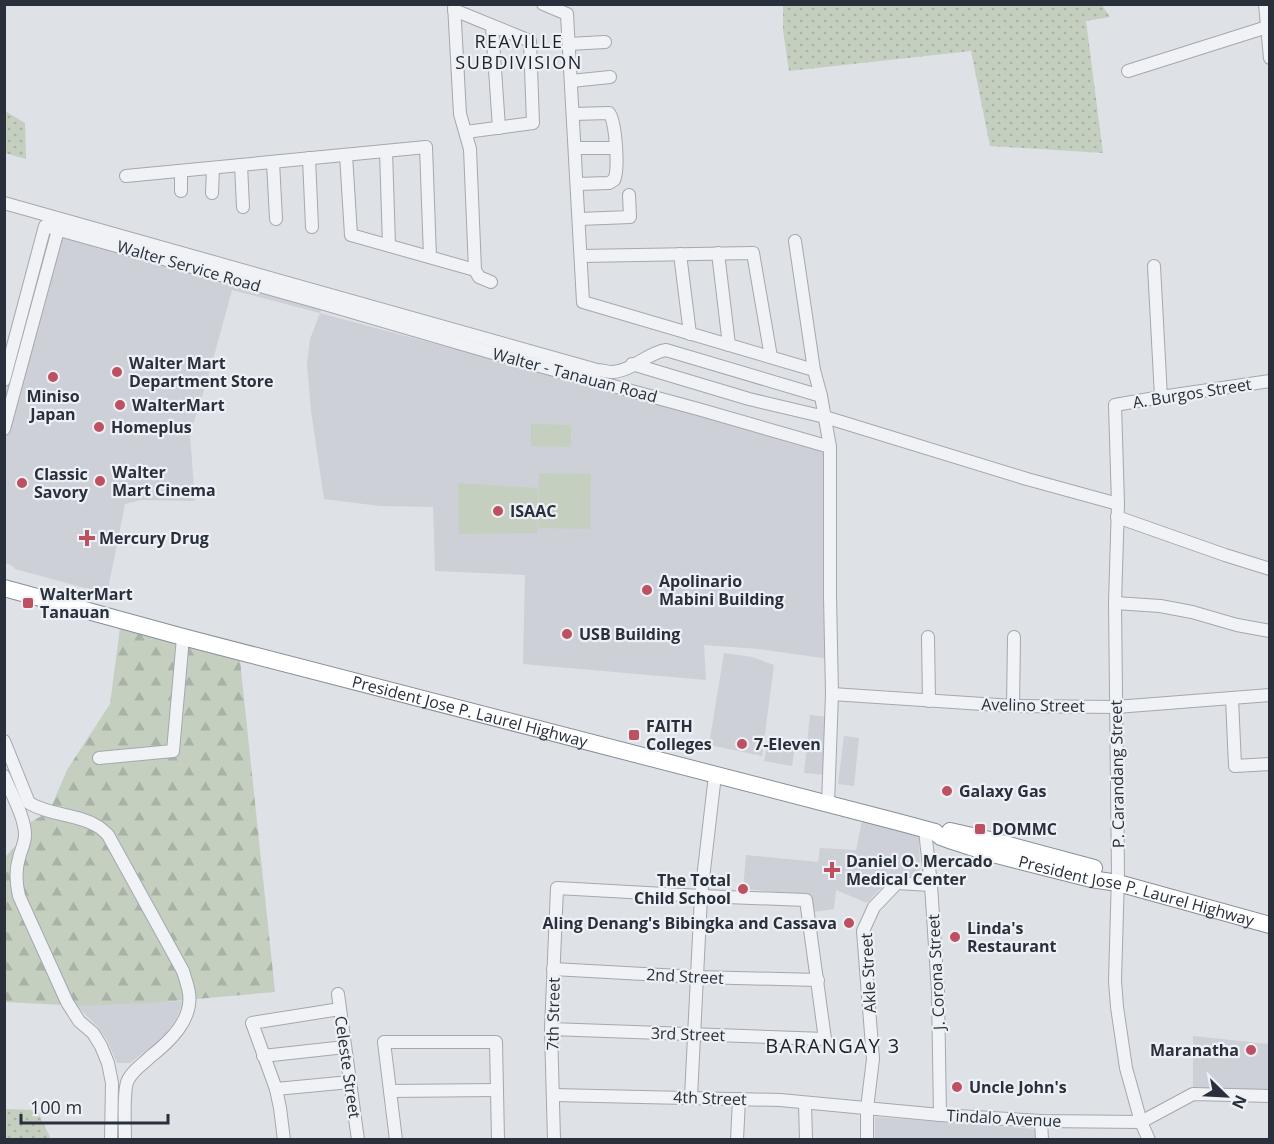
<svg xmlns="http://www.w3.org/2000/svg" width="1274" height="1144" font-family="'Open Sans',sans-serif">
	<style>
		.built { fill: #cdd0d7 }
		.grass { fill: url(#grass-dots) }
		.forest { fill: url(#forest-firs) }
		.pitch { fill: #c4cfc0 }
		.lines { fill: none; stroke-linecap: round; stroke-linejoin: round }
		.minor-casing { stroke: #a4a8af; stroke-width: 14 }
		.highway-casing { stroke: #888f9b; stroke-width: 18 }
		.minor { stroke: #f0f2f5; stroke-width: 12 }
		.highway { stroke: #fff; stroke-width: 16 }
		.poi-dot { fill: #bd5161; stroke: #edf0f4; stroke-width: 2 }
		.labels { text-anchor: middle; stroke-width: 4.5; stroke-linejoin: round; paint-order: stroke }
		.street-label { font-size: 16px; fill: #29303b; stroke: #edf0f4 }
		.poi-label { font-size: 16px; font-weight: bold; fill: #29303b; stroke: #edf0f4; text-anchor: start }
		.neighbourhood-label { font-size: 18px; letter-spacing: 1.5px; fill: #1c212c; stroke: #edf0f4 }
		.quarter-label { font-size: 20px; letter-spacing: 1.5px; fill: #1c212c; stroke: #edf0f4 }
	</style>
	<defs>
		<pattern id="grass-dots" width="8" height="8" patternUnits="userSpaceOnUse" patternTransform="scale(1.5)"><rect width="8" height="8" fill="#c4cfc0"/><path d="M2 2h.1M6 6h.1" fill="none" stroke="#a8b2a6" stroke-width="1.8" stroke-linecap="round"/></pattern>
		<pattern id="forest-firs" width="22" height="20" patternUnits="userSpaceOnUse" patternTransform="scale(1.5)"><rect width="22" height="20" fill="#c4cfc0"/><path d="M5 1l3.5 6h-7zM16 11l3.5 6h-7z" fill="#a8b2a6"/></pattern>
	</defs>
	<rect width="100%" height="100%" fill="#dee1e6"/>
	<g class="built">
		<path d="M 45,212 L 324,296 L 320,313 L 696,414 L 827,451 L 829,659 L 759,649 L 704,645 L 706,680 L 523,664 L 525,575 L 435,571 L 433,507 L 380,506 L 324,499 L 311,411 L 307,364 L 310,339 L 320,313 L 232,290 L 208,378 L 190,434 L 195,501 L 141,500 L 125,504 L 107,594 L 15,569 L 11,565 L 5,563 L 5,369 Z"/>
		<path d="M 724,653 L 752,657 L 774,665 L 762,756 L 709,745 Z"/>
		<path d="M 810,715 L 827,717 L 823,754 L 828,755 L 826,775 L 804,773 Z"/>
		<path d="M 844,736 L 859,738 L 854,786 L 838,784 Z"/>
		<path d="M 769,737 L 796,741 L 792,766 L 764,761 Z"/>
		<path d="M 863,816 L 919,832 L 920,877 L 893,881 L 882,887 L 867,903 L 836,890 L 834,909 L 813,912 L 801,894 L 743,889 L 746,855 L 818,862 L 820,848 L 856,850 Z"/>
		<path d="M 183,1001 L 176,1020 L 164,1035 L 155,1044 L 130,1063 L 117,1063 L 107,1040 L 97,1026 L 77,1006 Z"/>
		<path d="M 1193,1036 L 1269,1044 L 1269,1096 L 1193,1094 Z"/>
		<path d="M 875,1117 L 1035,1129 L 1035,1139 L 875,1139 Z"/>
	</g>
	<g class="grass">
		<path d="M 783,5 L 1102,5 L 1110,17 L 1086,21 L 1103,153 L 990,146 L 971,51 L 789,71 L 783,30 Z"/>
		<path d="M 5,111 L 25,123 L 26,159 L 5,153 Z"/>
		<path d="M 7,1109 L 37,1110 L 51,1139 L 5,1139 L 5,1110 Z"/>
	</g>
	<path class="forest" d="M 121,620 L 239,651 L 275,992 L 151,1003 L 83,1006 L 5,1002 L 4,858 L 24,837 L 23,826 L 49,812 L 67,770 L 110,704 Z"/>
	<g class="pitch">
		<path d="M 531,424 L 571,425 L 571,447 L 531,446 Z"/>
		<path d="M 539,473 L 591,474 L 590,529 L 538,528 Z"/>
		<path d="M 458,483 L 538,488 L 537,533 L 459,534 Z"/>
	</g>
	<g class="lines">
		<g class="minor-casing">
			<g id="minor">
				<path d="M 454,4 L 460,114 L 470,149 L 475,270 L 479,277 L 491,282"/>
				<path d="M 543,4 L 567,14 L 583,302 L 814,370"/>
				<path d="M 1265,4 L 1270,58"/>
				<path d="M 454,10 L 530,41 L 533,123 L 466,132"/>
				<path d="M 492,26 L 499,128"/>
				<path d="M 569,44 L 605,42"/>
				<path d="M 1128,71 L 1267,27"/>
				<path d="M 571,81 L 610,77"/>
				<path d="M 573,114 L 609,113 C 616,122 619,170 614,180 L 609,183 L 577,184"/>
				<path d="M 575,148 L 615,148"/>
				<path d="M 386,151 L 389,245"/>
				<path d="M 346,155 L 351,235 L 475,270"/>
				<path d="M 309,158 L 312,227"/>
				<path d="M 273,162 L 276,219"/>
				<path d="M 241,165 L 243,207"/>
				<path d="M 181,171 L 181,191"/>
				<path d="M 126,176 L 426,147 L 430,257"/>
				<path d="M 212,193 L 213,168"/>
				<path d="M 4,203 L 597,370 C 602,370 607,372 612,372 C 632,371 647,353 666,350 L 821,396"/>
				<path d="M 579,219 L 630,217 L 629,195"/>
				<path d="M 795,241 L 814,370 L 821,396 L 830,447 L 830,596 L 832,694 L 828,804"/>
				<path d="M 718,253 L 729,345"/>
				<path d="M 680,254 L 690,334"/>
				<path d="M 581,256 L 753,253 L 771,357"/>
				<path d="M 1154,266 L 1161,397"/>
				<path d="M 632,364 L 749,399 L 825,417 L 1027,479 L 1118,504"/>
				<path d="M 4,380 L 45,226 L 321,303 L 510,358 L 698,409 L 830,447"/>
				<path d="M 4,429 L 58,230"/>
				<path d="M 1117,517 L 1225,555 L 1270,569"/>
				<path d="M 1115,603 L 1160,606 L 1192,612 L 1237,625 L 1270,631"/>
				<path d="M 928,637 L 929,701"/>
				<path d="M 832,694 L 1013,706 L 1116,707 L 1270,695"/>
				<path d="M 1232,698 L 1235,766 L 1270,764"/>
				<path d="M 1013,706 L 1014,637"/>
				<path d="M 4,741 L 29,803 C 51,816 78,814 97,826 C 101,828 105,832 108,835 L 183,971 C 185,978 188,986 189,993 C 193,1020 169,1042 150,1057 C 142,1065 133,1070 128,1080 C 123,1089 125,1127 125,1140"/>
				<path d="M 99,758 L 173,751 L 183,637"/>
				<path d="M 4,776 C 11,793 25,817 25,835 C 25,843 21,850 19,858 C 15,871 16,883 19,896 L 67,1002 L 79,1021 L 93,1033 L 101,1046 L 108,1063 L 112,1083 L 111,1140"/>
				<path d="M 925,830 L 931,885 L 938,992 L 940,1115"/>
				<path d="M 553,969 L 698,977 L 818,980"/>
				<path d="M 338,994 L 358,1140"/>
				<path d="M 551,1029 L 825,1039 L 806,900 L 701,896 L 557,888 L 551,1029 L 554,1140"/>
				<path d="M 263,1056 L 345,1047"/>
				<path d="M 276,1089 L 350,1082"/>
				<path d="M 390,1091 L 497,1090"/>
				<path d="M 553,1095 L 780,1100 L 940,1115 L 1041,1121 L 1141,1122 L 1193,1094 L 1270,1096"/>
				<path d="M 691,1097 L 701,896 L 715,775"/>
				<path d="M 805,1103 L 806,1140"/>
				<path d="M 1041,1121 L 1042,1140"/>
				<path d="M 284,1140 L 280,1108 L 276,1089 L 252,1023 L 340,1009"/>
				<path d="M 396,1140 L 384,1042 L 496,1042 L 498,1140"/>
				<path d="M 737,1140 L 739,1099"/>
				<path d="M 867,1140 L 867,1108 L 873,1059 L 863,931 L 874,907 L 897,883 L 931,885"/>
				<path d="M 1149,1140 L 1141,1122 L 1126,1068 L 1117,1007 L 1115,981 L 1118,875 L 1115,603 L 1118,504 L 1115,405 L 1161,397 L 1270,381"/>
			</g>
		</g>
		<g class="highway-casing">
			<g id="highway">
				<path id="s1" d="M 4,588 L 183,637 L 898,822 L 935,832 L 941,837 L 952,841 L 989,853 L 1091,879 L 1118,883 L 1270,925"/>
				<path d="M 950,831 L 990,840 L 1094,868"/>
			</g>
		</g>
		<use href="#minor" class="minor"/>
		<use href="#highway" class="highway"/>
	</g>
	<g class="poi-dot">
		<circle cx="117" cy="372" r="6"/>
		<circle cx="53" cy="377" r="6"/>
		<circle cx="120" cy="405" r="6"/>
		<circle cx="99" cy="427" r="6"/>
		<circle cx="100" cy="481" r="6"/>
		<circle cx="22" cy="483" r="6"/>
		<circle cx="498" cy="511" r="6"/>
		<path d="M84 529h6v6h6v6h-6v6h-6v-6h-6v-6h6z"/>
		<circle cx="647" cy="590" r="6"/>
		<rect x="22" y="597" width="12" height="12" rx="3"/>
		<circle cx="567" cy="634" r="6"/>
		<rect x="628" y="729" width="12" height="12" rx="3"/>
		<circle cx="742" cy="744" r="6"/>
		<circle cx="947" cy="791" r="6"/>
		<rect x="974" y="823" width="12" height="12" rx="3"/>
		<path d="M829 861h6v6h6v6h-6v6h-6v-6h-6v-6h6z"/>
		<circle cx="743" cy="889" r="6"/>
		<circle cx="849" cy="923" r="6"/>
		<circle cx="955" cy="937" r="6"/>
		<circle cx="1251" cy="1050" r="6"/>
		<circle cx="957" cy="1087" r="6"/>
	</g>
	<g class="labels">
		<g class="street-label">
			<text transform="translate(189 266) rotate(16)" y="6">Walter Service Road</text>
			<text transform="translate(575 375) rotate(15)" y="6">Walter - Tanauan Road</text>
			<text transform="translate(1192 393) rotate(-9)" y="6">A. Burgos Street</text>
			<text transform="translate(1033 705) rotate(1)" y="6">Avelino Street</text>
			<text dy="6" stroke="none"><textPath href="#s1" startOffset="482">President Jose P. Laurel Highway</textPath></text>
			<text transform="translate(1117 774) rotate(-91)" y="6">P. Carandang Street</text>
			<text dy="6" stroke="none"><textPath href="#s1" startOffset="1173">President Jose P. Laurel Highway</textPath></text>
			<text transform="translate(936 972) rotate(-93)" y="6">J. Corona Street</text>
			<text transform="translate(868 973) rotate(-93)" y="6">Akle Street</text>
			<text transform="translate(685 976) rotate(3)" y="6">2nd Street</text>
			<text transform="translate(553 1014) rotate(-89)" y="6">7th Street</text>
			<text transform="translate(688 1034) rotate(2)" y="6">3rd Street</text>
			<text transform="translate(348 1067) rotate(82)" y="6">Celeste Street</text>
			<text transform="translate(710 1098) rotate(2)" y="6">4th Street</text>
			<text transform="translate(1004 1118) rotate(3)" y="6">Tindalo Avenue</text>
		</g>
		<g class="poi-label">
			<text x="129" y="369">Walter Mart<tspan x="129" dy="18">Department Store</tspan></text>
			<text x="53" y="402" text-anchor="middle">Miniso<tspan x="53" dy="18">Japan</tspan></text>
			<text x="132" y="411">WalterMart</text>
			<text x="111" y="433">Homeplus</text>
			<text x="112" y="478">Walter<tspan x="112" dy="18">Mart Cinema</tspan></text>
			<text x="34" y="480">Classic<tspan x="34" dy="18">Savory</tspan></text>
			<text x="510" y="517">ISAAC</text>
			<text x="99" y="544">Mercury Drug</text>
			<text x="659" y="587">Apolinario<tspan x="659" dy="18">Mabini Building</tspan></text>
			<text x="40" y="600">WalterMart<tspan x="40" dy="18">Tanauan</tspan></text>
			<text x="579" y="640">USB Building</text>
			<text x="646" y="732">FAITH<tspan x="646" dy="18">Colleges</tspan></text>
			<text x="754" y="750">7-Eleven</text>
			<text x="959" y="797">Galaxy Gas</text>
			<text x="992" y="835">DOMMC</text>
			<text x="846" y="867">Daniel O. Mercado<tspan x="846" dy="18">Medical Center</tspan></text>
			<text x="731" y="886" text-anchor="end">The Total<tspan x="731" dy="18">Child School</tspan></text>
			<text x="837" y="929" text-anchor="end">Aling Denang's Bibingka and Cassava</text>
			<text x="967" y="934">Linda's<tspan x="967" dy="18">Restaurant</tspan></text>
			<text x="1239" y="1056" text-anchor="end">Maranatha</text>
			<text x="969" y="1093">Uncle John's</text>
		</g>
		<g class="neighbourhood-label">
			<text x="519" y="48">REAVILLE<tspan x="519" dy="21">SUBDIVISION</tspan></text>
		</g>
		<g class="quarter-label">
			<text x="833" y="1053">BARANGAY 3</text>
		</g>
	</g>
	<rect width="1274" height="1144" fill="none" stroke="#29303b" stroke-width="12"/>
	<g transform="translate(1226 1096) rotate(114)" stroke="#edf0f4" stroke-width="4.5" paint-order="stroke">
	<path d="M0-4.5L10 22L0 15L-10 22Z" fill="#29303b"/>
	<text y="-9" font-size="16" font-weight="bold" text-anchor="middle" fill="#29303b">N</text>
	</g>
	<path d="M21 1114v9h147v-9" fill="none" stroke="#29303b" stroke-width="3"/>
	<text x="30" y="1114" font-size="18" fill="#29303b" stroke="#edf0f4" stroke-width="4.5" paint-order="stroke">100 m</text>
</svg>
